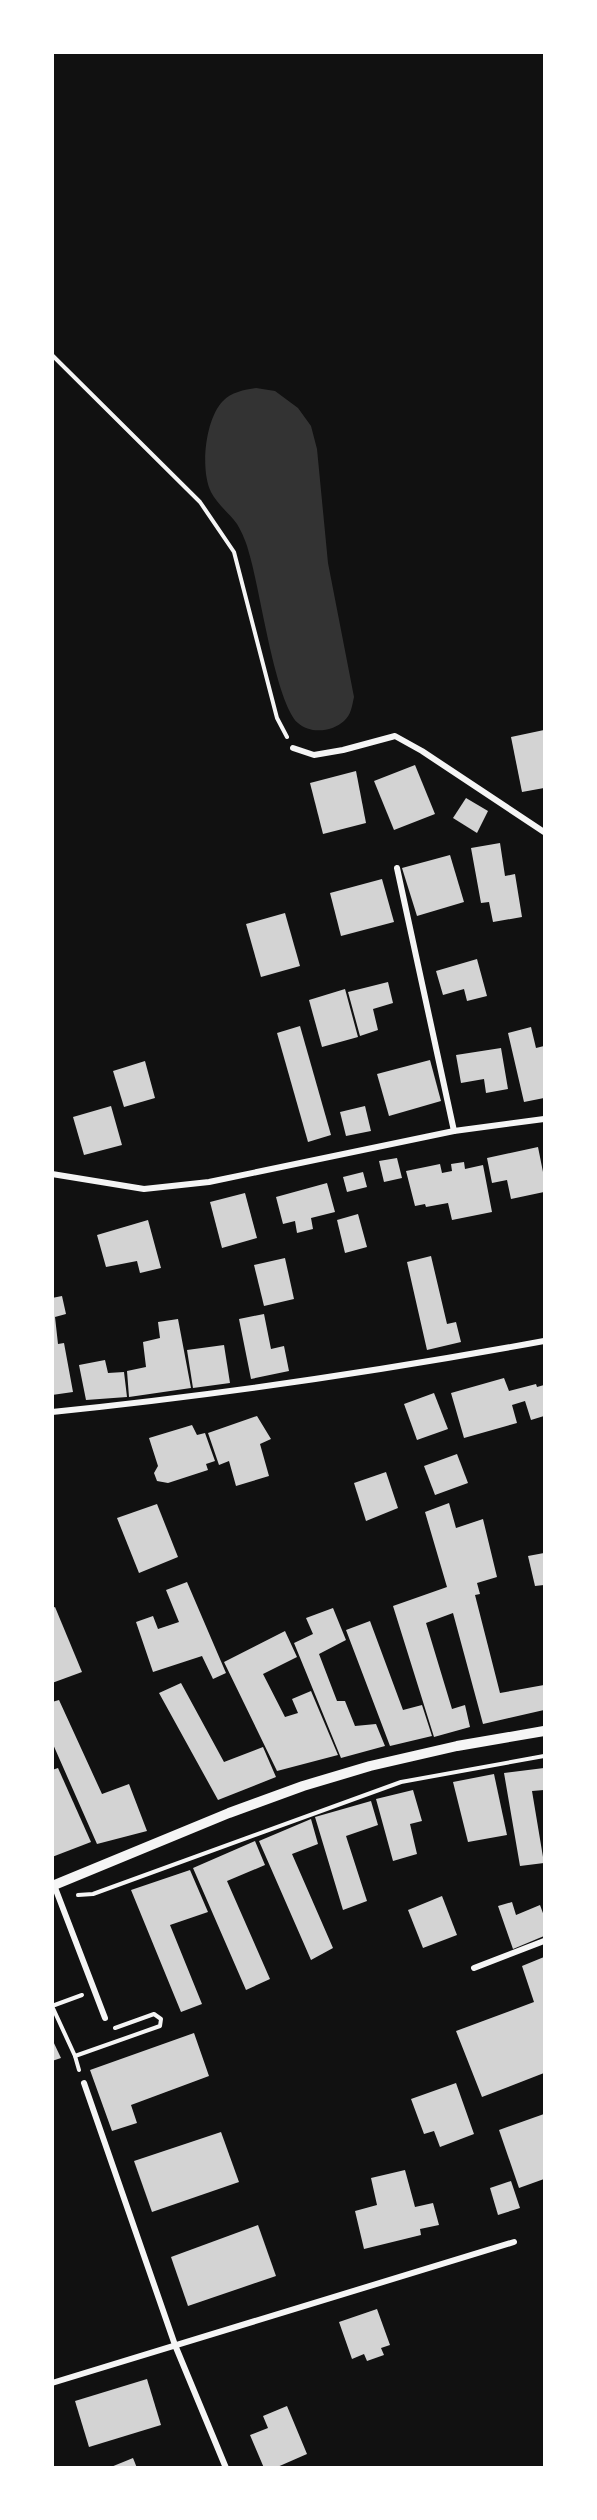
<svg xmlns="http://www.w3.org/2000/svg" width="597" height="2520" font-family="Signika,sans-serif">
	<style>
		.water { fill: #333 }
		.building { fill: #d3d3d3 }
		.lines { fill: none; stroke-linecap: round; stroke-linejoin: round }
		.path { stroke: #f5f5f5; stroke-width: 4 }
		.minor { stroke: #f5f5f5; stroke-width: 6 }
		.tertiary { stroke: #f5f5f5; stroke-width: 10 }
	</style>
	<rect width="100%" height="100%" fill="#111"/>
	<path class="water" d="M 256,388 L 275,391 L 298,408 L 311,426 L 317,449 L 328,563 L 354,697 C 352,706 351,715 344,721 C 332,732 310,734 298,723 C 275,702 260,588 249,553 C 247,544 242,532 237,524 C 229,513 217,504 211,492 C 200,470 205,419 223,401 C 231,392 244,390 256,388 Z"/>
	<g class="building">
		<path d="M 544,730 L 544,788 L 522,792 L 511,737 Z"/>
		<path d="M 415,765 L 435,814 L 394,830 L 374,781 Z"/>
		<path d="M 356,771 L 366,823 L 323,834 L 310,783 Z"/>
		<path d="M 466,798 L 488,811 L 477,833 L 453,818 Z"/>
		<path d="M 500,843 L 505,876 L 515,874 L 522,917 L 493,922 L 489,902 L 481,903 L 471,848 Z"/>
		<path d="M 450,855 L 464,902 L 417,916 L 402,868 Z"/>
		<path d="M 382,879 L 394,922 L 341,936 L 330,893 Z"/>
		<path d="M 285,913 L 300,966 L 261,977 L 246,924 Z"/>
		<path d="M 477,959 L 487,996 L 467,1001 L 464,989 L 443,995 L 436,971 Z"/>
		<path d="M 388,982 L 393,1003 L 373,1009 L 378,1030 L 360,1036 L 348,992 Z"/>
		<path d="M 345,989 L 358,1037 L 322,1047 L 309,1000 Z"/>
		<path d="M 300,1026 L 331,1135 L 308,1142 L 277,1033 Z"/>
		<path d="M 531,1027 L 536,1048 L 544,1046 L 544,1098 L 524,1102 L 508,1033 Z"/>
		<path d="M 501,1048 L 508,1089 L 486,1093 L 484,1079 L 461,1083 L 456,1055 Z"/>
		<path d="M 430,1060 L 441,1101 L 389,1116 L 377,1074 Z"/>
		<path d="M 145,1061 L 155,1098 L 124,1107 L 113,1071 Z"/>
		<path d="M 111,1106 L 122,1145 L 84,1155 L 73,1117 Z"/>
		<path d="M 365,1106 L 371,1131 L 346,1136 L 340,1112 Z"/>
		<path d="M 538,1147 L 544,1177 L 544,1192 L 511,1199 L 507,1180 L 492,1183 L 487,1158 Z"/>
		<path d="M 397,1158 L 402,1178 L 384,1182 L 379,1161 Z"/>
		<path d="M 464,1162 L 465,1169 L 483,1165 L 492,1212 L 452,1220 L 448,1203 L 426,1207 L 425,1204 L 415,1206 L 406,1171 L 440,1164 L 442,1173 L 452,1171 L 451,1164 Z"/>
		<path d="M 363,1172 L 367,1187 L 347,1192 L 343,1177 Z"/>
		<path d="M 327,1183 L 335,1212 L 311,1218 L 313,1229 L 297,1233 L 295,1221 L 283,1224 L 276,1197 Z"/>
		<path d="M 245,1193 L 257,1238 L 222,1248 L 210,1202 Z"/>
		<path d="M 358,1214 L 367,1247 L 345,1253 L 337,1220 Z"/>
		<path d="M 148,1220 L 161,1268 L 140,1273 L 137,1261 L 106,1267 L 97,1235 Z"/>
		<path d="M 431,1256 L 447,1324 L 456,1322 L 461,1342 L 427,1350 L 407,1262 Z"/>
		<path d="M 285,1258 L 294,1299 L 264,1306 L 254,1265 Z"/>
		<path d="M 62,1296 L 66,1314 L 55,1317 L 58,1344 L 64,1343 L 73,1392 L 52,1395 L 52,1298 Z"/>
		<path d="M 264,1314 L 271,1349 L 284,1346 L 289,1371 L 251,1379 L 239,1319 Z"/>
		<path d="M 178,1319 L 191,1388 L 129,1397 L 127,1371 L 146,1367 L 143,1342 L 160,1338 L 158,1322 Z"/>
		<path d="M 224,1345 L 230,1383 L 193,1388 L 187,1350 Z"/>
		<path d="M 105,1360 L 108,1373 L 124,1372 L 127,1397 L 86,1400 L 79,1365 Z"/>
		<path d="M 504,1378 L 509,1391 L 536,1384 L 537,1387 L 544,1385 L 544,1416 L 531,1420 L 525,1401 L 512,1405 L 517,1423 L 464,1438 L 451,1393 Z"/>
		<path d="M 434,1393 L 448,1429 L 417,1440 L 404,1404 Z"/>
		<path d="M 257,1416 L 271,1439 L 260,1444 L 269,1476 L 236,1486 L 229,1461 L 219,1465 L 208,1433 Z"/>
		<path d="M 192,1425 L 197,1435 L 205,1433 L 215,1461 L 206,1464 L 208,1470 L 168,1483 L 157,1481 L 154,1473 L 158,1466 L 149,1438 Z"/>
		<path d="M 457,1454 L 468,1483 L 435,1495 L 424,1466 Z"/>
		<path d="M 386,1472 L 398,1508 L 366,1521 L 354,1483 Z"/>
		<path d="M 449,1503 L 456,1528 L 483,1519 L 497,1577 L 477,1583 L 480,1594 L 475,1595 L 500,1693 L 544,1685 L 544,1710 L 483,1724 L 453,1613 L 426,1623 L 452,1709 L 465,1705 L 470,1727 L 434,1737 L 393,1606 L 447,1587 L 425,1512 Z"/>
		<path d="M 157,1504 L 178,1557 L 139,1573 L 117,1518 Z"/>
		<path d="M 544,1553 L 544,1585 L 535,1586 L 528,1556 Z"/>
		<path d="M 187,1582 L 226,1673 L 213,1679 L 202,1656 L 153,1672 L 136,1622 L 153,1616 L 158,1629 L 179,1622 L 166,1590 Z"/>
		<path d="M 55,1607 L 82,1672 L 52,1683 L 52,1608 Z"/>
		<path d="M 333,1608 L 346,1640 L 319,1654 L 337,1701 L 345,1701 L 355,1726 L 376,1724 L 385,1746 L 341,1758 L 294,1643 L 313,1634 L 306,1618 Z"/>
		<path d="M 370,1621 L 403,1710 L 422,1705 L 432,1736 L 390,1746 L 346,1630 Z"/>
		<path d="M 285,1631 L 297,1657 L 263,1674 L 285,1717 L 298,1713 L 292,1699 L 311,1691 L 338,1755 L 277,1771 L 224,1662 Z"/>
		<path d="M 181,1683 L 224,1762 L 263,1747 L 276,1777 L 218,1800 L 159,1693 Z"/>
		<path d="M 59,1700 L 102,1794 L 129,1784 L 147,1831 L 97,1844 L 52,1742 L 52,1702 Z"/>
		<path d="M 58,1768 L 91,1842 L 52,1857 L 52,1770 Z"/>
		<path d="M 544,1768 L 544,1790 L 532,1791 L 544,1863 L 520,1866 L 504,1773 Z"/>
		<path d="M 494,1774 L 507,1835 L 468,1842 L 453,1782 Z"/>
		<path d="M 413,1790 L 422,1821 L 410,1824 L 417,1854 L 393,1861 L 376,1799 Z"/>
		<path d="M 371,1801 L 378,1825 L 346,1836 L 367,1901 L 343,1910 L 315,1817 Z"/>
		<path d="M 311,1819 L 318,1844 L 292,1854 L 333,1948 L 311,1960 L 259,1841 Z"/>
		<path d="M 255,1841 L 265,1865 L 227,1881 L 270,1979 L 246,1990 L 193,1868 Z"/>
		<path d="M 190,1870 L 208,1912 L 170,1925 L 202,2004 L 181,2012 L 131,1890 Z"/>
		<path d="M 442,1896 L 457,1935 L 423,1948 L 408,1910 Z"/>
		<path d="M 512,1902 L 516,1915 L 540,1905 L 544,1916 L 544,1936 L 513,1949 L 498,1906 Z"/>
		<path d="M 544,1957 L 544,2073 L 482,2097 L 456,2031 L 534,2002 L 522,1966 Z"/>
		<path d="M 194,2033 L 209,2076 L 131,2105 L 137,2123 L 112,2131 L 90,2070 Z"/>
		<path d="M 52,2039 L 61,2058 L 52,2061 Z"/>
		<path d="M 456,2083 L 474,2134 L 440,2147 L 434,2131 L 424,2134 L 411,2099 Z"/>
		<path d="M 544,2114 L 544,2179 L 519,2188 L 499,2130 Z"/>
		<path d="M 221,2132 L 239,2182 L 152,2212 L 134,2161 Z"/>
		<path d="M 405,2170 L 415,2207 L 433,2203 L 439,2225 L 420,2229 L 421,2235 L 364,2249 L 355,2211 L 377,2205 L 371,2178 Z"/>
		<path d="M 511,2181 L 520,2208 L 498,2215 L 490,2188 Z"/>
		<path d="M 258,2225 L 276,2276 L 188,2306 L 171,2257 Z"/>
		<path d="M 377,2309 L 390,2345 L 381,2348 L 384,2355 L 367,2361 L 364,2354 L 352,2359 L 339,2322 Z"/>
		<path d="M 147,2379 L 161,2425 L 89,2447 L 75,2401 Z"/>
		<path d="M 287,2406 L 307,2454 L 275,2468 L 264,2468 L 250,2435 L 268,2428 L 263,2416 Z"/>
		<path d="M 133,2458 L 137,2468 L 111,2468 L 111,2467 Z"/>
	</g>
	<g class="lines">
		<g class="path">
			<path d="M 52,355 L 200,502 L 234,552 L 277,718 L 287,737"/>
			<path d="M 78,1895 L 93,1894 L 401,1782 L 544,1756"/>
			<path d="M 52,2006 L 75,2056"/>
			<path d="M 52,2006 L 82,1995"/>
			<path d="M 79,2070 L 75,2056 L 160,2026 L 161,2019 L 154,2014 L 115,2028"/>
		</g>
		<g class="minor">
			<path d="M 293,748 L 314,755 L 343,750 L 395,736 L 422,751 L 544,832"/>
			<path d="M 397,868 L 454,1131"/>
			<path d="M 52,1174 L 144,1189 L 209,1182 L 454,1131 L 544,1119"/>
			<path d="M 52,1412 C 218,1395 381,1371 544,1341"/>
			<path d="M 54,1885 L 105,2018"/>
			<path d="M 474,1968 L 544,1941"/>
			<path d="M 84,2083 L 175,2345 L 226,2468"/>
			<path d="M 52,2383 L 514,2242"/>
		</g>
		<path class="tertiary" d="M 52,1886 L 229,1813 L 303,1786 L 370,1766 L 457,1746 L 544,1731"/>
	</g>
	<rect width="597" height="2520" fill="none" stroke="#ffffff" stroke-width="108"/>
</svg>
